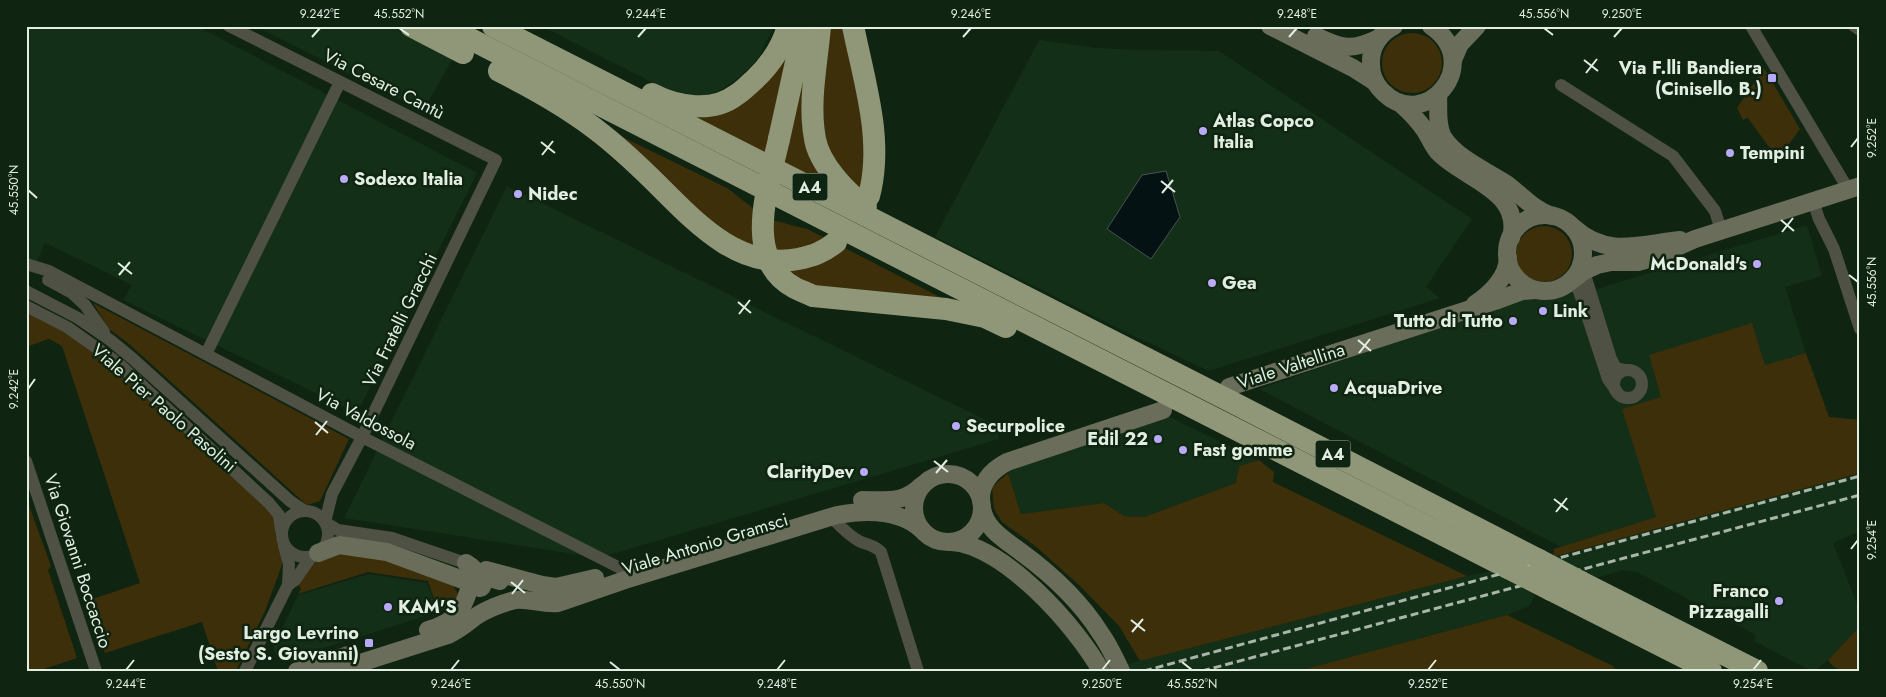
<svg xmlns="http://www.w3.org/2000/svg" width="1886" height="697" font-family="Jost,sans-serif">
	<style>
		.built { fill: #142f17 }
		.green { fill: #3d2f09 }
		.water { fill: #051214; stroke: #475452 }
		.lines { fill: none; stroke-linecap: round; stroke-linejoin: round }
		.street { stroke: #4e5144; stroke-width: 12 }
		.secondary { stroke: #696d59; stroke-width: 18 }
		.highway { stroke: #909778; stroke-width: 22 }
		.rail { stroke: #a7b6a8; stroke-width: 3; stroke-dasharray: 8 4; stroke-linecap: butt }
		.highway-bridge { stroke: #909778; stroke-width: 22 }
		.ticks { fill: none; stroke: #e1eee1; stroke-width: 2 }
		.poi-dot { fill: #b9aaf7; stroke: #0f2411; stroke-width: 2 }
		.labels { text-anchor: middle; stroke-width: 5; stroke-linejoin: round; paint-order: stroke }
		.shield { fill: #0f2411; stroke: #a2b1a3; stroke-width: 1 }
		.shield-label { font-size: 16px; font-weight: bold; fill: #e1eee1 }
		.poi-label { font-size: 18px; font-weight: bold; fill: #e1eee1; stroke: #0f2411; text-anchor: start }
		.street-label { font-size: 18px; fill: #e1eee1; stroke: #0f2411 }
		.neatline { fill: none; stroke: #e1eee1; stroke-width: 2 }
		.ticks-label { font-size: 12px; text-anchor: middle; fill: #e1eee1 }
	</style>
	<rect width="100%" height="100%" fill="#0f2411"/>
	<g class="built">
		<path d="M 26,26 L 197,26 L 477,173 L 357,413 L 123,300 L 132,285 L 45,243 L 36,263 L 26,258 Z"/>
		<path d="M 255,26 L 390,26 L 453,58 L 423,111 Z"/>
		<path d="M 541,26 L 774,26 L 758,59 L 738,78 L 721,90 L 708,95 L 690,97 L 669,91 Z"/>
		<path d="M 1039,40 L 1098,48 L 1140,50 L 1219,51 L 1472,219 L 1426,287 L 1440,298 L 1209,371 L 1132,335 L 935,237 Z"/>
		<path d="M 507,186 L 998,426 L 999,439 L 599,558 L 344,518 Z"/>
		<path d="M 1807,225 L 1822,276 L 1785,287 L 1806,353 L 1765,365 L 1752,324 L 1661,397 L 1623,409 L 1656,517 L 1561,547 L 1259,389 L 1521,299 L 1541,300 L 1582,287 L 1587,292 Z"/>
		<path d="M 1163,414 L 1259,460 L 1239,466 L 1236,483 L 1144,517 L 1124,516 L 1104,503 L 1021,514 L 1008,473 L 1024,459 Z"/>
		<path d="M 1860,473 L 1860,531 L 1833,543 L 1860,611 L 1860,626 L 1828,660 L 1815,671 L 1811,671 L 1754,641 L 1756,635 L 1637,572 L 1624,570 L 1595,578 L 1553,557 Z"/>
		<path d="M 1492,571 L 1535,594 L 1530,606 L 1507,615 L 1298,671 L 1101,671 L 1467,576 Z"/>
		<path d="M 369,574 L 427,583 L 438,612 L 324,648 L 311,651 L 311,653 L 286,661 L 279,659 L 274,650 L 274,645 L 298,595 Z"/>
	</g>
	<g class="green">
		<path d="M 829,26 L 847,26 L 865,116 L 862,195 L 827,149 L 822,111 Z"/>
		<circle cx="1412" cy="63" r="30"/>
		<path d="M 782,56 L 809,85 L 837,194 L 675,110 L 690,113 Z"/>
		<path d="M 1764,68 L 1800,129 L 1784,151 L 1774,154 L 1748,118 L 1743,120 L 1737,108 Z"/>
		<path d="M 604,128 L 727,188 L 758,212 L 772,220 L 807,229 L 827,239 L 818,245 L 775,254 L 721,236 Z"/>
		<circle cx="1544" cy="254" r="28"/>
		<path d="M 843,247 L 957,306 L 817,291 L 781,267 Z"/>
		<path d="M 93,303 L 349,439 L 320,501 L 307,505 L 128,343 L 109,329 Z"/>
		<path d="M 26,312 L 63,331 L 112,366 L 272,512 L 276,522 L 276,533 L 282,554 L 282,565 L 265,611 L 236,671 L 218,671 L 202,622 L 105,653 L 87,601 L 140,583 L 62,346 L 49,339 L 26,347 Z"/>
		<path d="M 1752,323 L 1765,365 L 1806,353 L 1829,417 L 1860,420 L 1860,473 L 1553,557 L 1554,549 L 1656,517 L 1622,409 L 1661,397 L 1649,355 Z"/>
		<path d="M 1259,460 L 1274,472 L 1273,482 L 1467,576 L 1140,661 L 1119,626 L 1079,585 L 1034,545 L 1002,522 L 994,509 L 992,487 L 1008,473 L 1021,514 L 1104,503 L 1124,516 L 1144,517 L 1236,483 L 1239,466 Z"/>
		<path d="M 27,500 L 51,566 L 48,570 L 77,658 L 44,669 L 43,671 L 26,671 Z"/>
		<path d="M 334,552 L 380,557 L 453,585 L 459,596 L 457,604 L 438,610 L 428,581 L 368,572 L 298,594 L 301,589 L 298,584 L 310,565 Z"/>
		<path d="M 1507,615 L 1613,666 L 1616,671 L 1298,671 Z"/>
		<path d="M 1860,626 L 1860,671 C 1848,671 1835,672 1828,660 Z"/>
	</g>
	<path class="water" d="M 1166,171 L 1180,217 L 1151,259 L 1107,229 L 1142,175 Z"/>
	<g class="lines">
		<g class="street">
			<path d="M 229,26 L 496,160 L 362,437 L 332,494 L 325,522"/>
			<path d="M 1751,26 L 1848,189"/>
			<path d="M 1854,26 L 1860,30"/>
			<path d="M 1561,85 L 1673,156 L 1715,211 L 1721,230"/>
			<path d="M 1813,201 L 1819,219 L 1834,249 L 1860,329"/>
			<path d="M 26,264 L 49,271 L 362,437 L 622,569"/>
			<path d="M 1582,265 L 1611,359 L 1616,368 L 1625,370"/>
			<path d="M 48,280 L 72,293 L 85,305 L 104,332"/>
			<path d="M 1572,280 L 1579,291 L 1608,379 L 1617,392"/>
			<path d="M 26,291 L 78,318 L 110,340 L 133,359 L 290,501 L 305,511"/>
			<path d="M 26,306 L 67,327 L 118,363 L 269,503 L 279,515 L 281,530"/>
			<path d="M 206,354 L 340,82"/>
			<circle cx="1628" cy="384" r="14"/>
			<path d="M 26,461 L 96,671"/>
			<circle cx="305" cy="534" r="23"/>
			<path d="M 831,517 C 840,526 848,535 859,541 C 867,545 875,545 881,552 L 918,671"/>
			<path d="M 325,522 L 338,530 L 392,538 L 474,566"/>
			<path d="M 284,546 L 289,564 L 288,585"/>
			<path d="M 245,671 L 288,585 L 295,580 L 311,557"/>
		</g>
		<g class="secondary">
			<path d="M 1270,26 L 1353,68 L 1375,82"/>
			<path d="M 1394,26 C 1380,33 1370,47 1371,64 C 1371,75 1374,83 1382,91 C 1424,135 1486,63 1431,26"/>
			<path d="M 1316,36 C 1342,49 1352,51 1379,38"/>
			<path d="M 1453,60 L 1460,44 L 1477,26"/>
			<path d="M 1438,95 C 1439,109 1436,125 1443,137 C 1457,159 1487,171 1508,185 C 1522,196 1534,210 1552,216"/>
			<path d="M 1400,103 C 1409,111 1417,119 1424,129 C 1429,136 1432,145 1438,152 C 1463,179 1523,190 1511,238"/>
			<circle cx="1545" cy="253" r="38"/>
			<path d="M 1574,228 C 1607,258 1641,244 1680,240"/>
			<path d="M 1572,280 L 1584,271 L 1597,265 L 1611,262 L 1638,262 L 1652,258 L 1695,239 L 1860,186"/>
			<path d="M 1475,304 C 1490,294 1508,277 1508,257"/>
			<path d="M 1229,387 L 1495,301 L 1522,291 L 1536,290"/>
			<circle cx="948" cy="508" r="34"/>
			<path d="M 862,500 C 884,500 904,504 921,486"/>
			<path d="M 981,501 C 980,482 992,470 1007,462 L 1163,410"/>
			<path d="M 982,507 C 984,528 1005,540 1021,552 C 1051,574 1081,602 1101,634 C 1109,645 1115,658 1121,671"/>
			<path d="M 951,542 C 1003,544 1077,627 1101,671"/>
			<path d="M 318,553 L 339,545 L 387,552 L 482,587"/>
			<path d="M 466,563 C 476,569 482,576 480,588"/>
			<path d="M 486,570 L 542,585 L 556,587 L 595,578"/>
			<path d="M 428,630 C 439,627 450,622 458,613 C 474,592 463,571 500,581"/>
			<path d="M 297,671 L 348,655"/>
			<path d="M 335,671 L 448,635 C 459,630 466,624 475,617 C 485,610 502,603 515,600 C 529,598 543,605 558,603 L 625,580 L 837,515 C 865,510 900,509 922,530"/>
		</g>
		<g class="highway">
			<path d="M 411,26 L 463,53"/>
			<path d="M 445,26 L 1508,568"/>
			<path d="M 493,26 L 1230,401 L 1539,560"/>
			<path d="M 820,26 C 817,63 808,102 815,139 C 819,163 846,193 866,206"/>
			<path d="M 853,26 C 864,81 884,140 869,196"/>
			<path d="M 499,71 C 535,89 571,109 603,135 C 623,151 643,170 662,189 C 698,225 741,270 798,259 C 813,256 824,252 836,242"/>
			<path d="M 652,94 C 677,107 713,113 736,95 C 743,91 748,85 754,80 C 770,65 782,48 788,26"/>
			<path d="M 779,139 L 804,26"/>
			<path d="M 813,296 L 946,309 L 985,317 L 1006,327"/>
			<path d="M 1581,582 L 1757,671"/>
			<path d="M 1551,590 L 1711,671"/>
		</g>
		<g class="rail">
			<path d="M 1144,671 L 1860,476"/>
			<path d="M 1202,671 L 1860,495"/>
		</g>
		<g class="highway-bridge">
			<path d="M 779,139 C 769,185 741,259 795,288 C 801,291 807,293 813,296"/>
			<path d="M 1539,560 L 1581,582"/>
			<path d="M 1508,568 L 1551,590"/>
		</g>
	</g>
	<path class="ticks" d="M 399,28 L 409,35M 1544,28 L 1553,35M 312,37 L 320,28M 638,37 L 646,28M 963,37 L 971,28M 1289,37 L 1297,28M 1614,37 L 1622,28M 1584,60 L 1598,71M 1586,73 L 1597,59M 541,142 L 555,153M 1851,147 L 1858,138M 542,155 L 553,141M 1161,181 L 1175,192M 28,190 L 37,198M 1162,193 L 1173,180M 1781,220 L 1794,231M 1782,232 L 1793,218M 118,263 L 132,274M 119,275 L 130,262M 1849,275 L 1858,282M 738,302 L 751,313M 739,314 L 750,300M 1358,340 L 1371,351M 1359,353 L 1370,339M 28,389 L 35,379M 315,422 L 328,433M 316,435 L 327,421M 934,461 L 948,472M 936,473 L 947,460M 1554,499 L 1568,510M 1556,512 L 1567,498M 1851,549 L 1858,540M 511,582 L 525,593M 512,594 L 523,580M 1131,620 L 1145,631M 1132,632 L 1143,619M 610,662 L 620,670M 1182,662 L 1192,670M 126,670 L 134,660M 451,670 L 459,660M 777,670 L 785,660M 1102,670 L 1110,660M 1428,670 L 1436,660M 1753,670 L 1761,660"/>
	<g class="poi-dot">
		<rect x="1767" y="73" width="10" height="10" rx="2.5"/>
		<circle cx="1203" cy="131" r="5"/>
		<circle cx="1730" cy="153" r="5"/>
		<circle cx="344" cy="179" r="5"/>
		<circle cx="518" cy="194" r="5"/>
		<circle cx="1757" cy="264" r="5"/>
		<circle cx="1212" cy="283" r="5"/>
		<circle cx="1543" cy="311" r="5"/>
		<circle cx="1513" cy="321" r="5"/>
		<circle cx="1334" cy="388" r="5"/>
		<circle cx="956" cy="426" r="5"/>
		<circle cx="1158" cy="439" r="5"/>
		<circle cx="1183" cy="450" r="5"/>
		<circle cx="864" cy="472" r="5"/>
		<circle cx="1779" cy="601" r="5"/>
		<circle cx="388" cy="607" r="5"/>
		<rect x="364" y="638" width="10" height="10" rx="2.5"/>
	</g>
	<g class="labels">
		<g class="shield">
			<rect x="792.5" y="173.5" width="35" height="27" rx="4"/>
			<rect x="1315.5" y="440.5" width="35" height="27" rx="4"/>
		</g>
		<g class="shield-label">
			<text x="810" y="193">A4</text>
			<text x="1333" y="460">A4</text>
		</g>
		<g class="poi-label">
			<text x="1762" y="74" text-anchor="end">Via F.lli Bandiera<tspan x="1762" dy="21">(Cinisello B.)</tspan></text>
			<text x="1213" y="127">Atlas Copco<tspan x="1213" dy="21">Italia</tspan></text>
			<text x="1740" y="159">Tempini</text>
			<text x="354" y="185">Sodexo Italia</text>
			<text x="528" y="200">Nidec</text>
			<text x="1747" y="270" text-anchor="end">McDonald's</text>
			<text x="1222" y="289">Gea</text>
			<text x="1553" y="317">Link</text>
			<text x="1503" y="327" text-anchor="end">Tutto di Tutto</text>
			<text x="1344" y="394">AcquaDrive</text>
			<text x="966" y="432">Securpolice</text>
			<text x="1148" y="445" text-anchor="end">Edil 22</text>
			<text x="1193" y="456">Fast gomme</text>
			<text x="854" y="478" text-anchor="end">ClarityDev</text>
			<text x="1769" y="597" text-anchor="end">Franco<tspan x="1769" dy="21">Pizzagalli</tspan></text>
			<text x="398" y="613">KAM'S</text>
			<text x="359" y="639" text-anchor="end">Largo Levrino<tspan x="359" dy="21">(Sesto S. Giovanni)</tspan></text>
		</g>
		<g class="street-label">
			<text transform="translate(384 84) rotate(27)" y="6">Via Cesare Cantù</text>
			<text transform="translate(400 320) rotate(-64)" y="6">Via Fratelli Gracchi</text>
			<text transform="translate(1291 366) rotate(-18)" y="6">Viale Valtellina</text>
			<text transform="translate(164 408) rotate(41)" y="6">Viale Pier Paolo Pasolini</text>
			<text transform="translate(366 419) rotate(28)" y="6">Via Valdossola</text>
			<text transform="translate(705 544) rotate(-17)" y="6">Viale Antonio Gramsci</text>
			<text transform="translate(78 561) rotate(72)" y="6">Via Giovanni Boccaccio</text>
		</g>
	</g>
	<rect width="1886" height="697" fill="none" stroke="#0f2411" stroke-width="55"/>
	<rect x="28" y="28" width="1830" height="642" class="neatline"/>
	<g class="ticks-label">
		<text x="320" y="18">9.242°E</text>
		<text x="399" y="18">45.552°N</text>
		<text x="646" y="18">9.244°E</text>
		<text x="971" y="18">9.246°E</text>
		<text x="1297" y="18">9.248°E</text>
		<text x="1544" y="18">45.556°N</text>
		<text x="1622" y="18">9.250°E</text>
		<text transform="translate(1872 138) rotate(-90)" y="4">9.252°E</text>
		<text transform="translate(14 190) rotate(-90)" y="4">45.550°N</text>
		<text transform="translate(1872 282) rotate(-90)" y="4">45.556°N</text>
		<text transform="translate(14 389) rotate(-90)" y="4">9.242°E</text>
		<text transform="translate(1872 540) rotate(-90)" y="4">9.254°E</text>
		<text x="126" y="688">9.244°E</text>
		<text x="451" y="688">9.246°E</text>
		<text x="620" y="688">45.550°N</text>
		<text x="777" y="688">9.248°E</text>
		<text x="1102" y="688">9.250°E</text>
		<text x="1192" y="688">45.552°N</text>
		<text x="1428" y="688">9.252°E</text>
		<text x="1753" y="688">9.254°E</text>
	</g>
</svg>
